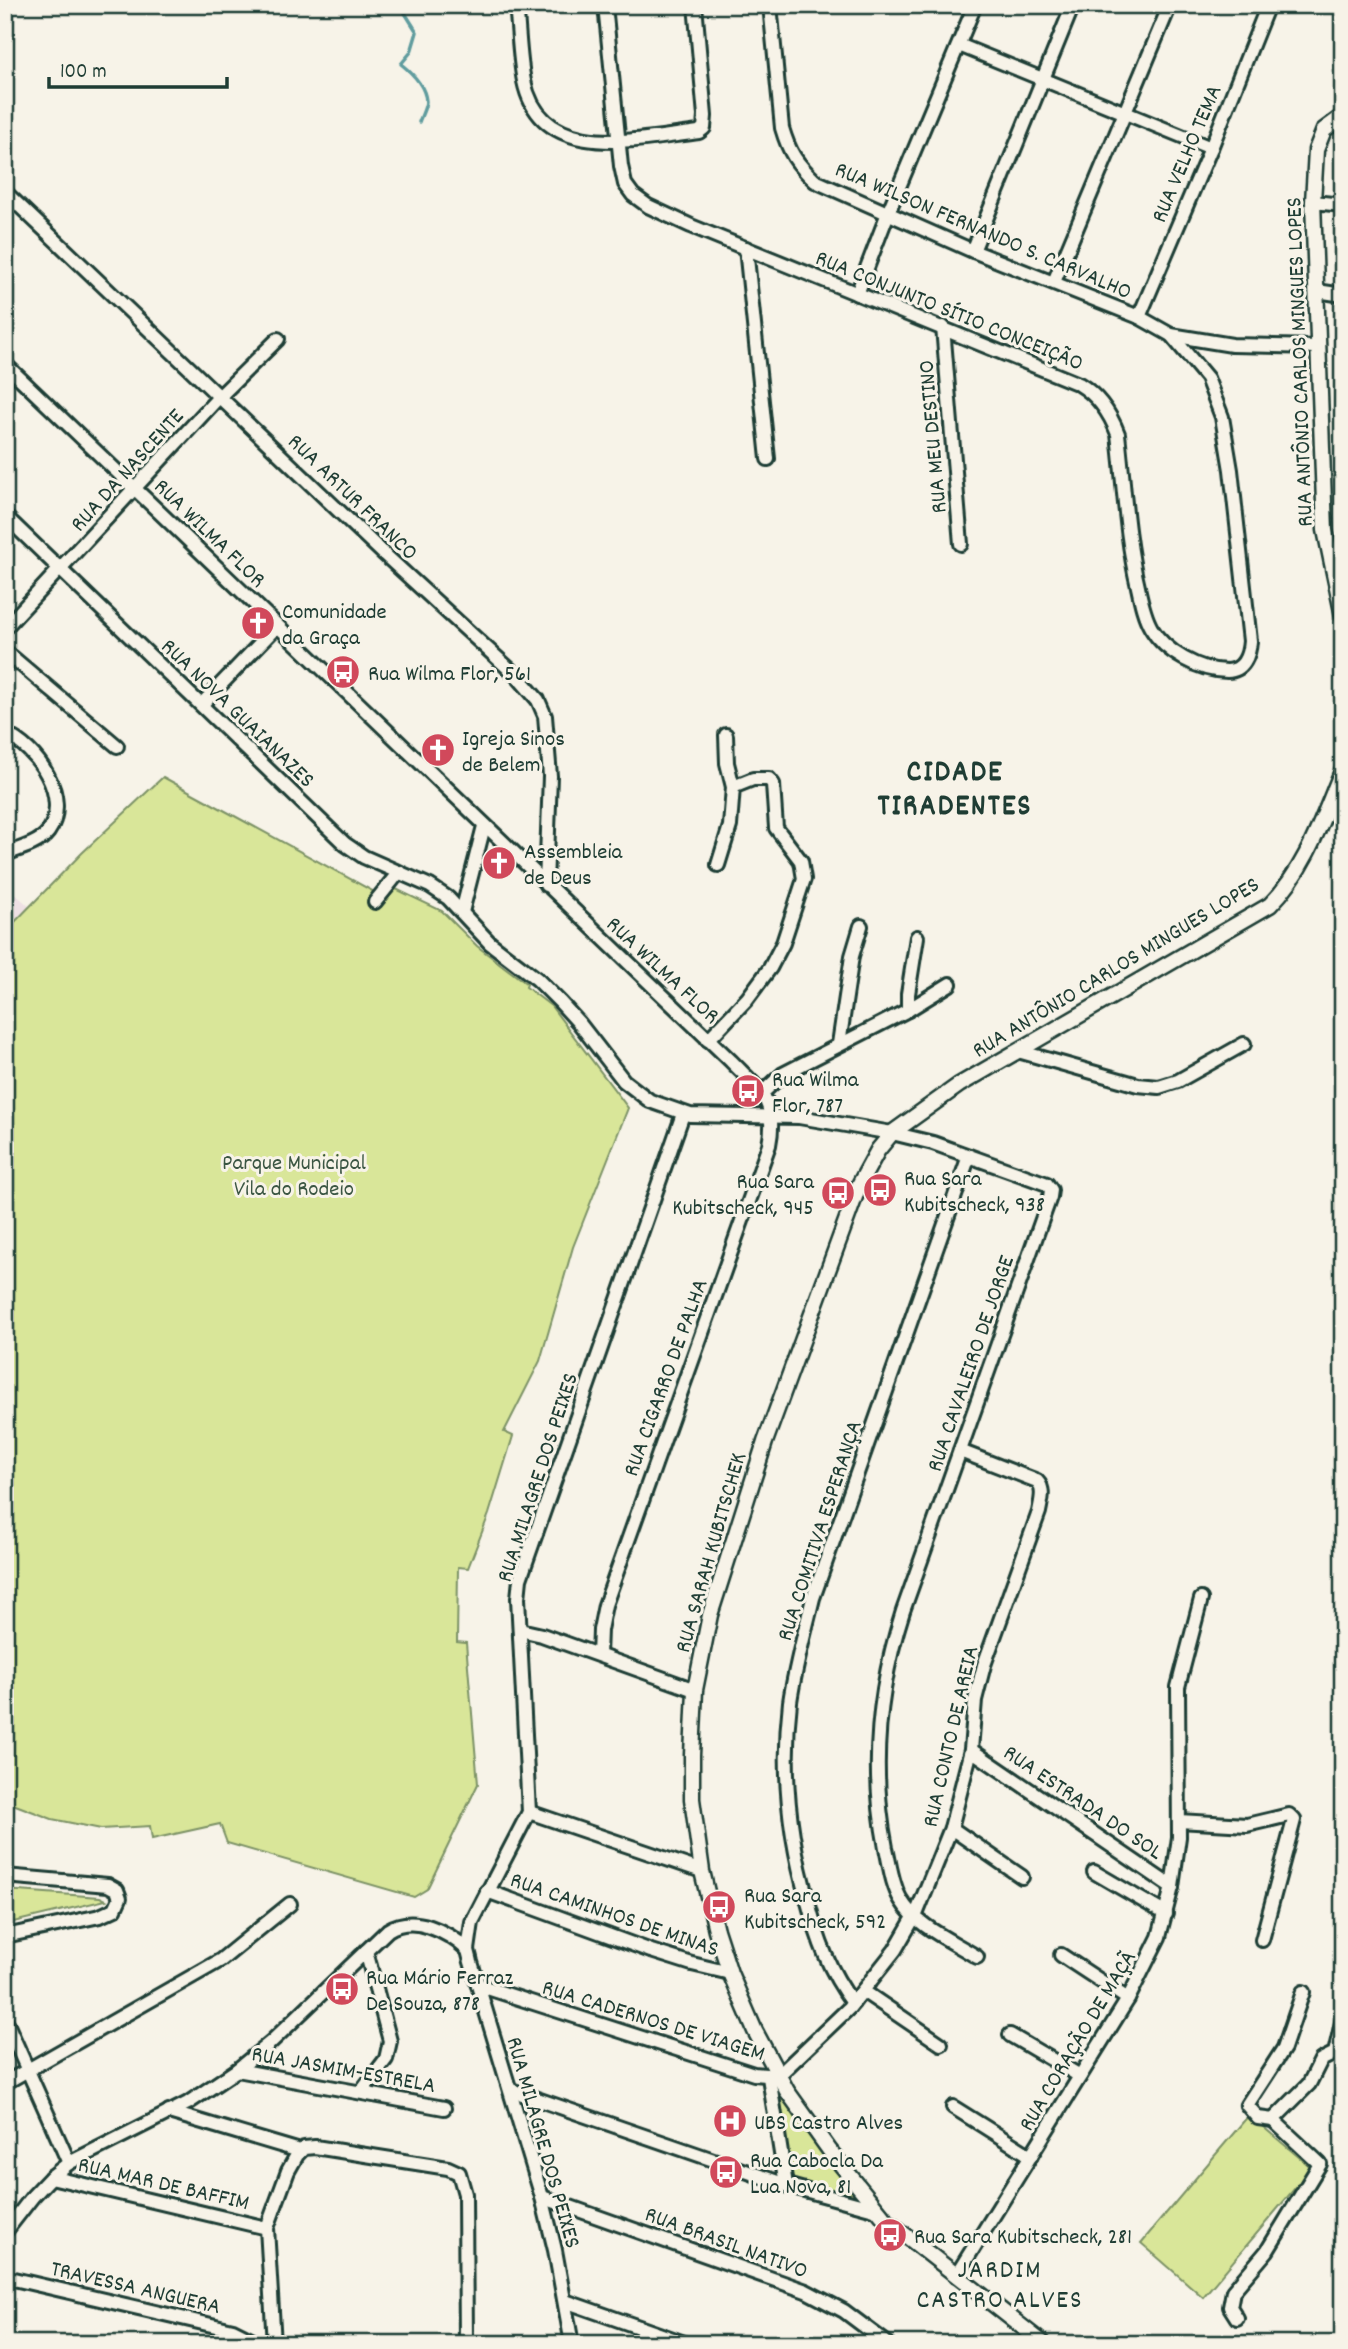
<svg xmlns="http://www.w3.org/2000/svg" width="1348" height="2349" font-family="Dekko,sans-serif">
	<style>
		.built { fill: #eee0e4 }
		.green { fill: #d9e699; stroke: #7c9266; stroke-width: 2 }
		.lines { fill: none; stroke-linecap: round; stroke-linejoin: round }
		.stream { stroke: #609c9e; stroke-width: 3.5 }
		.minor-casing { stroke: #1f3d34; stroke-width: 18 }
		.tertiary-casing { stroke: #1f3d34; stroke-width: 19 }
		.minor { stroke: #f7f3e8; stroke-width: 12 }
		.tertiary { stroke: #f7f3e8; stroke-width: 14 }
		.labels { text-anchor: middle; stroke-width: 6; stroke-linejoin: round; paint-order: stroke }
		.street-label { font-size: 23px; fill: #1f3d34; stroke: #f7f3e8 }
		.poi-label { font-size: 23px; fill: #1f3d34; stroke: #f7f3e8; text-anchor: start }
		.park-label { font-size: 23px; fill: #3b5643; stroke: #f7f3e8 }
		.quarter-label { font-size: 26px; letter-spacing: 2px; fill: #1f3d34; stroke: #f7f3e8 }
		.district-label { font-size: 30px; font-weight: bold; letter-spacing: 2px; fill: #1f3d34; stroke: #f7f3e8 }
	</style>
	<rect width="100%" height="100%" fill="#f7f3e8"/>
	<filter id="ink" filterUnits="userSpaceOnUse"><feTurbulence type="fractalNoise" baseFrequency=".0143" numOctaves="2"/><feDisplacementMap in="SourceGraphic" scale="14" xChannelSelector="R" yChannelSelector="G"/><feConvolveMatrix kernelMatrix="1 2 1 2 8 2 1 2 1" color-interpolation-filters="sRGB"/></filter>
	<g filter="url(#ink)">
		<path class="built" d="M 5,885 L 30,907 L 5,932 Z"/>
		<g class="green">
			<path d="M 163,777 L 387,899 L 396,889 L 442,911 L 477,946 L 527,984 L 526,987 L 551,1006 L 628,1108 L 573,1247 L 540,1361 L 504,1432 L 513,1436 L 489,1514 L 468,1568 L 458,1567 L 457,1642 L 466,1643 L 478,1784 L 427,1889 L 414,1897 L 227,1843 L 220,1824 L 152,1839 L 150,1826 L 101,1829 L 52,1819 L 5,1801 L 5,932 L 82,853 Z"/>
			<path d="M 5,1890 L 100,1897 L 106,1900 L 5,1924 Z"/>
			<path d="M 773,2084 L 860,2200 L 790,2181 Z"/>
			<path d="M 1249,2115 L 1312,2168 L 1203,2297 L 1141,2243 Z"/>
		</g>
		<g class="lines">
			<path class="stream" d="M 400,5 L 417,32 L 411,52 L 401,64 C 411,72 425,86 426,101 C 426,107 421,116 419,122"/>
			<g class="minor-casing">
				<g id="minor">
					<path d="M 516,5 C 519,30 519,56 524,81 C 541,164 639,139 699,132 L 704,128 L 705,116 L 695,5"/>
					<path d="M 605,5 L 621,166 L 625,184 L 633,195 L 648,206 L 691,226 L 1079,384 C 1099,396 1110,413 1118,434 C 1124,485 1126,537 1138,587 C 1141,601 1144,616 1151,628 C 1165,652 1199,671 1227,671 C 1244,671 1249,655 1250,641 L 1231,470 L 1222,417 L 1207,378 L 1171,335"/>
					<path d="M 770,5 L 782,128 C 789,152 796,163 815,181 L 973,251 L 1139,317 L 1171,335 L 1232,345 L 1318,347"/>
					<path d="M 959,45 L 1211,148"/>
					<path d="M 5,192 L 384,554 L 518,677 L 538,700 L 545,716 L 550,776 L 546,885"/>
					<path d="M 1313,202 L 1343,205"/>
					<path d="M 746,248 L 768,459"/>
					<path d="M 973,251 L 1073,5"/>
					<path d="M 1054,282 L 1170,5"/>
					<path d="M 1317,291 L 1343,295"/>
					<path d="M 857,294 L 888,213 L 975,5"/>
					<path d="M 1139,317 L 1211,148 L 1268,5"/>
					<path d="M 943,327 L 961,544"/>
					<path d="M 5,364 L 731,1061 C 759,1090 778,1100 769,1145 L 605,1605 L 600,1630 L 599,1655"/>
					<path d="M 5,516 L 345,844 L 364,857 L 430,886 L 448,898 L 490,943 L 537,979 L 560,1002 L 579,1023 L 624,1081 L 650,1101 L 690,1115 L 799,1117 L 892,1133 L 933,1143 L 1047,1184 L 1051,1190 L 1050,1197 L 903,1611 C 878,1689 870,1767 886,1848 C 890,1865 892,1885 901,1900 C 916,1926 952,1941 977,1957"/>
					<path d="M 5,628 L 219,397 L 278,339"/>
					<path d="M 5,651 L 117,746"/>
					<path d="M 202,704 L 277,626"/>
					<path d="M 5,734 C 37,747 72,798 48,832 C 39,844 19,849 5,854"/>
					<path d="M 726,735 L 727,763 L 733,787"/>
					<path d="M 375,902 L 399,872"/>
					<path d="M 462,912 L 484,826"/>
					<path d="M 908,1010 L 908,994 L 917,937"/>
					<path d="M 708,1040 L 747,999 L 770,968 L 783,943 L 804,879 L 801,861 L 776,828 L 773,784 L 769,779 L 753,779 L 733,787 L 730,826 L 718,865"/>
					<path d="M 839,1044 L 852,956 L 861,926"/>
					<path d="M 1018,1051 L 1138,1085 L 1159,1087 L 1178,1081 L 1244,1044"/>
					<path d="M 761,1094 L 783,1074 L 908,1010 L 950,984"/>
					<path d="M 520,1630 L 542,1635 L 695,1690"/>
					<path d="M 971,1750 L 1172,1887"/>
					<path d="M 529,1812 L 702,1871"/>
					<path d="M 1179,1821 L 1247,1825 L 1289,1815 L 1294,1820 L 1262,1940"/>
					<path d="M 951,1828 L 1022,1877"/>
					<path d="M 1094,1872 L 1166,1914"/>
					<path d="M 5,1876 L 108,1885 L 117,1890 L 120,1898 L 115,1909 L 100,1916 L 5,1936"/>
					<path d="M 487,1891 L 651,1951 L 692,1964 L 730,1973"/>
					<path d="M 1061,1955 L 1128,1999"/>
					<path d="M 478,1985 L 754,2074 L 778,2076 L 849,2008 L 895,1950 L 917,1912 L 951,1828 L 971,1750 L 975,1700 L 984,1665 L 1039,1512 C 1041,1501 1045,1489 1037,1481 L 960,1451"/>
					<path d="M 863,1991 L 941,2044"/>
					<path d="M 853,2003 C 829,1971 818,1940 808,1902 C 789,1837 782,1769 790,1702 C 795,1667 805,1632 813,1598 L 969,1156"/>
					<path d="M 5,2019 L 69,2163"/>
					<path d="M 1010,2035 L 1080,2076"/>
					<path d="M 237,2070 L 444,2108"/>
					<path d="M 769,2077 L 786,2185"/>
					<path d="M 5,2083 L 221,1960 L 290,1904"/>
					<path d="M 511,2090 L 786,2185 L 878,2210"/>
					<path d="M 361,2092 L 386,2059 L 390,2041 L 366,1951"/>
					<path d="M 953,2107 L 1031,2156"/>
					<path d="M 169,2112 L 300,2151"/>
					<path d="M 1273,2120 L 1258,2118 L 1247,2105 L 1284,2048 L 1303,1992"/>
					<path d="M 51,2177 L 267,2228"/>
					<path d="M 542,2197 L 806,2291 L 844,2311 L 888,2344"/>
					<path d="M 5,2232 L 33,2196 L 51,2177 L 69,2163 L 188,2103 L 237,2070 L 271,2042 L 388,1930 C 414,1914 447,1931 468,1950"/>
					<path d="M 956,2276 L 1128,1999 L 1159,1937 L 1172,1887 L 1179,1837 L 1178,1687 L 1201,1599"/>
					<path d="M 5,2277 L 233,2330 L 251,2339 L 255,2344"/>
					<path d="M 565,2301 L 687,2344"/>
					<path d="M 1237,2318 L 1230,2307 L 1233,2291 L 1267,2251 L 1320,2164 L 1273,2120 L 1309,2084 L 1321,2060 L 1335,2053 L 1343,2018"/>
					<path d="M 274,2344 L 267,2228 L 288,2171 L 297,2155 L 304,2148 L 315,2147 L 448,2168 L 459,2173 L 465,2194 L 466,2344"/>
					<path d="M 572,2344 L 555,2250 L 542,2197 L 471,1962 L 468,1950 L 472,1922 L 529,1812 L 518,1598 L 520,1579 L 683,1114"/>
				</g>
			</g>
			<g class="tertiary-casing">
				<g id="tertiary">
					<path d="M 1343,116 L 1324,130 L 1316,150 L 1313,202 L 1325,530 L 1343,616"/>
					<path d="M 1044,2344 L 886,2220 L 830,2151 L 787,2091 L 755,2031 L 730,1973 L 716,1930 L 702,1871 L 692,1799 L 692,1755 L 695,1690 L 710,1615 L 765,1442 L 860,1183 L 878,1150 L 892,1133 L 959,1085 L 1270,905 C 1307,868 1323,816 1343,769"/>
				</g>
			</g>
			<use href="#minor" class="minor"/>
			<use href="#tertiary" class="tertiary"/>
		</g>
	</g>
	<defs>
		<g id="church-disc" transform="scale(1.75)"><circle r="9.5" fill="#d1495b" stroke="#f7f3e8"/><path d="M-1.2-6h2.4v3.5h3.3v2.4h-3.3V6h-2.4V-.1h-3.3v-2.4h3.3Z" fill="#fff"/></g>
		<g id="bus-disc" transform="scale(1.75)"><circle r="9.5" fill="#d1495b" stroke="#f7f3e8"/><path d="M-5-6H5V4H4V6H2V4H-2V6H-4V4H-5ZM-3.5-4V0h7V-4ZM-3.5 1.2v1.5H-2V1.2ZM2 1.2v1.5H3.5V1.2Z" fill="#fff"/></g>
		<g id="hospital-disc" transform="scale(1.75)"><circle r="9.5" fill="#d1495b" stroke="#f7f3e8"/><path d="M-5-5h3v3.5h4V-5h3V5h-3V1.5h-4V5h-3Z" fill="#fff"/></g>
	</defs>
	<g fill-rule="evenodd">
		<use href="#church-disc" x="258" y="623"/>
		<use href="#bus-disc" x="343" y="672"/>
		<use href="#church-disc" x="438" y="750"/>
		<use href="#church-disc" x="499" y="863"/>
		<use href="#bus-disc" x="748" y="1091"/>
		<use href="#bus-disc" x="880" y="1190"/>
		<use href="#bus-disc" x="838" y="1193"/>
		<use href="#bus-disc" x="719" y="1907"/>
		<use href="#bus-disc" x="342" y="1989"/>
		<use href="#hospital-disc" x="730" y="2121"/>
		<use href="#bus-disc" x="726" y="2172"/>
		<use href="#bus-disc" x="890" y="2235"/>
	</g>
	<g class="labels">
		<g class="street-label">
			<text transform="translate(1185 153) rotate(-67)" y="8">RUA VELHO TEMA</text>
			<text transform="translate(984 229) rotate(23)" y="8">RUA WILSON FERNANDO S. CARVALHO</text>
			<text transform="translate(950 309) rotate(22)" y="8">RUA CONJUNTO SÍTIO CONCEIÇÃO</text>
			<text transform="translate(1298 362) rotate(-92)" y="8">RUA ANTÔNIO CARLOS MINGUES LOPES</text>
			<text transform="translate(931 437) rotate(-95)" y="8">RUA MEU DESTINO</text>
			<text transform="translate(126 469) rotate(-48)" y="8">RUA DA NASCENTE</text>
			<text transform="translate(354 496) rotate(44)" y="8">RUA ARTUR FRANCO</text>
			<text transform="translate(211 532) rotate(44)" y="8">RUA WILMA FLOR</text>
			<text transform="translate(239 712) rotate(44)" y="8">RUA NOVA GUAIANAZES</text>
			<text transform="translate(1115 966) rotate(-31)" y="8">RUA ANTÔNIO CARLOS MINGUES LOPES</text>
			<text transform="translate(664 969) rotate(43)" y="8">RUA WILMA FLOR</text>
			<text transform="translate(969 1363) rotate(-71)" y="8">RUA CAVALEIRO DE JORGE</text>
			<text transform="translate(664 1377) rotate(-70)" y="8">RUA CIGARRO DE PALHA</text>
			<text transform="translate(536 1477) rotate(-72)" y="8">RUA MILAGRE DOS PEIXES</text>
			<text transform="translate(818 1530) rotate(-72)" y="8">RUA COMITIVA ESPERANÇA</text>
			<text transform="translate(709 1552) rotate(-74)" y="8">RUA SARAH KUBITSCHEK</text>
			<text transform="translate(949 1736) rotate(-77)" y="8">RUA CONTO DE AREIA</text>
			<text transform="translate(1084 1801) rotate(34)" y="8">RUA ESTRADA DO SOL</text>
			<text transform="translate(615 1913) rotate(19)" y="8">RUA CAMINHOS DE MINAS</text>
			<text transform="translate(654 2019) rotate(17)" y="8">RUA CADERNOS DE VIAGEM</text>
			<text transform="translate(1076 2040) rotate(-59)" y="8">RUA CORAÇÃO DE MAÇÃ</text>
			<text transform="translate(344 2068) rotate(10)" y="8">RUA JASMIM-ESTRELA</text>
			<text transform="translate(545 2142) rotate(74)" y="8">RUA MILAGRE DOS PEIXES</text>
			<text transform="translate(164 2182) rotate(13)" y="8">RUA MAR DE BAFFIM</text>
			<text transform="translate(727 2241) rotate(20)" y="8">RUA BRASIL NATIVO</text>
			<text transform="translate(136 2286) rotate(13)" y="8">TRAVESSA ANGUERA</text>
		</g>
		<g class="poi-label">
			<text x="282" y="618">Comunidade<tspan x="282" dy="26">da Graça</tspan></text>
			<text x="368" y="680">Rua Wilma Flor, 561</text>
			<text x="462" y="745">Igreja Sinos<tspan x="462" dy="26">de Belem</tspan></text>
			<text x="524" y="858">Assembleia<tspan x="524" dy="26">de Deus</tspan></text>
			<text x="772" y="1086">Rua Wilma<tspan x="772" dy="26">Flor, 787</tspan></text>
			<text x="904" y="1185">Rua Sara<tspan x="904" dy="26">Kubitscheck, 938</tspan></text>
			<text x="814" y="1188" text-anchor="end">Rua Sara<tspan x="814" dy="26">Kubitscheck, 945</tspan></text>
			<text x="744" y="1902">Rua Sara<tspan x="744" dy="26">Kubitscheck, 592</tspan></text>
			<text x="366" y="1984">Rua Mário Ferraz<tspan x="366" dy="26">De Souza, 878</tspan></text>
			<text x="754" y="2129">UBS Castro Alves</text>
			<text x="750" y="2167">Rua Cabocla Da<tspan x="750" dy="26">Lua Nova, 81</tspan></text>
			<text x="914" y="2243">Rua Sara Kubitscheck, 281</text>
		</g>
		<g class="park-label">
			<text x="294" y="1169">Parque Municipal<tspan x="294" dy="26">Vila do Rodeio</tspan></text>
		</g>
		<g class="quarter-label">
			<text x="1000" y="2277">JARDIM<tspan x="1000" dy="30">CASTRO ALVES</tspan></text>
		</g>
		<g class="district-label">
			<text x="955" y="780">CIDADE<tspan x="955" dy="34">TIRADENTES</tspan></text>
		</g>
	</g>
	<rect width="1348" height="2349" fill="none" stroke="#f7f3e8" stroke-width="28"/>
	<rect x="14" y="14" width="1320" height="2321" fill="none" stroke="#1f3d34" stroke-width="2.5" filter="url(#ink)"/>
	<path d="M49 77v10h178v-10" fill="none" stroke="#1f3d34" stroke-width="3.5"/>
	<text x="60" y="77" font-size="21" fill="#1f3d34" stroke="#f7f3e8" stroke-width="5" paint-order="stroke">100 m</text>
</svg>
